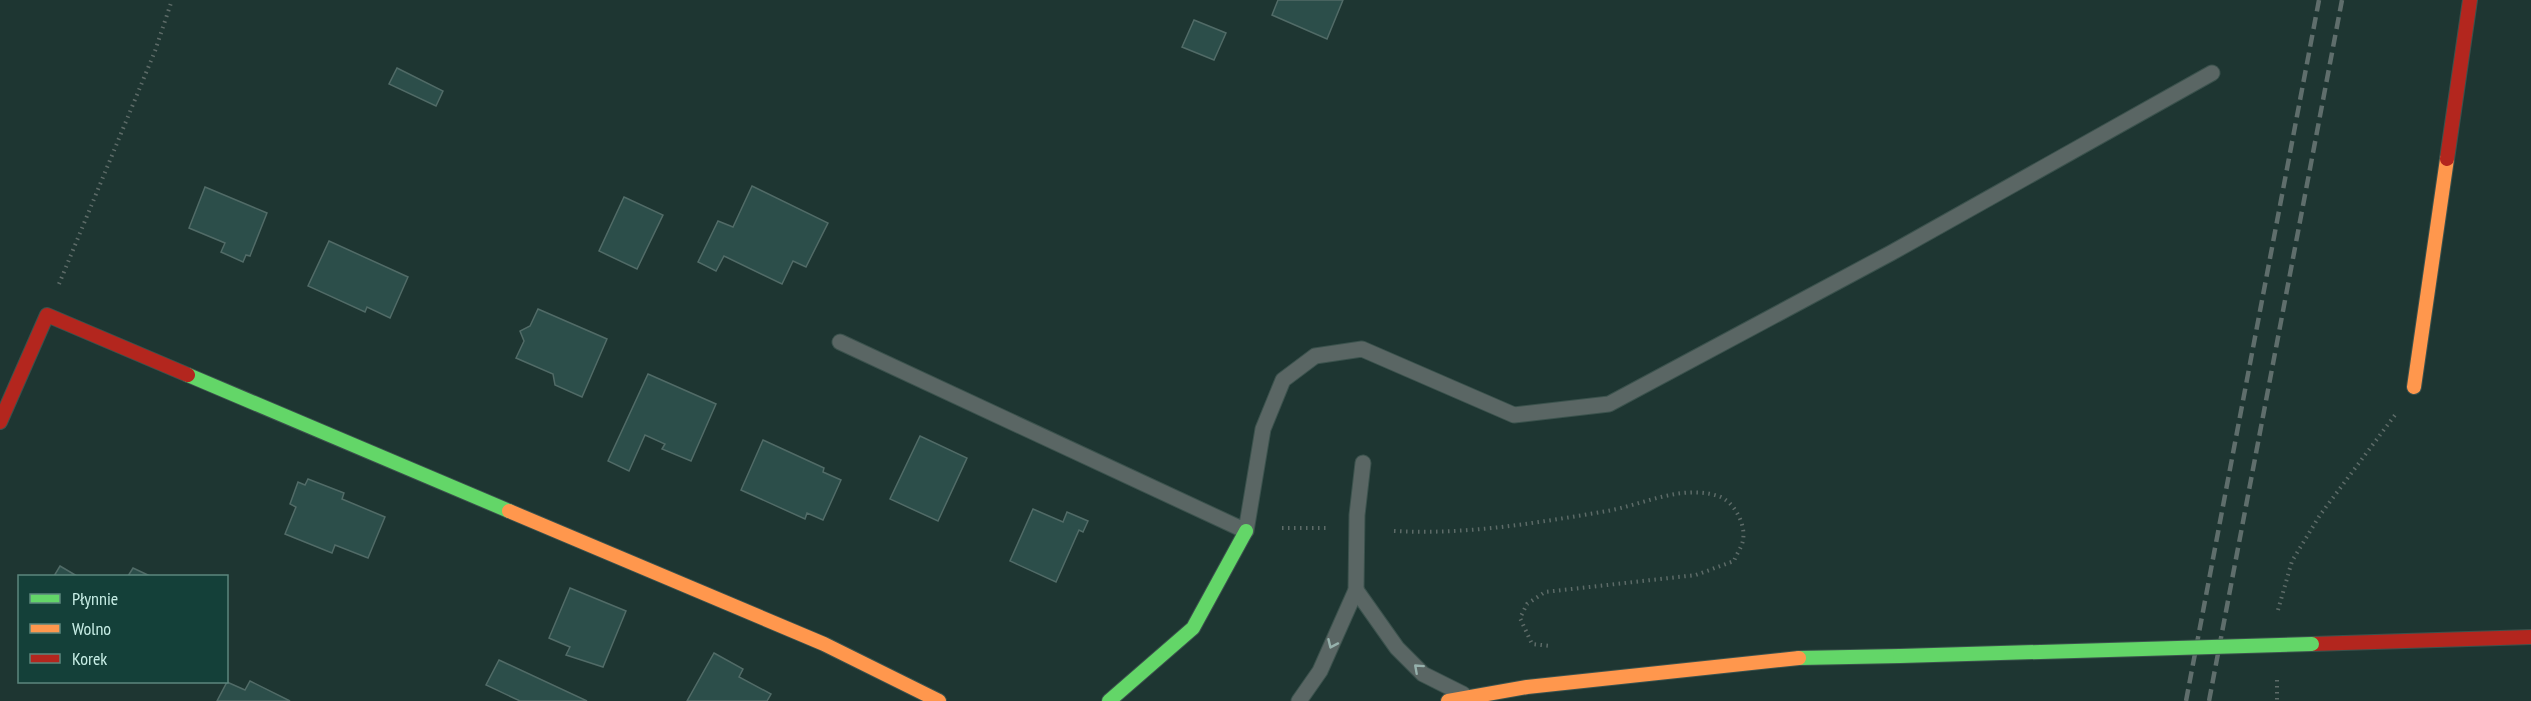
<svg xmlns="http://www.w3.org/2000/svg" width="2531" height="701" font-family="'PT Sans Narrow',sans-serif">
	<style>
		.building { fill: #2c4e4a; stroke: #516b67; stroke-width: 1.5 }
		.lines { fill: none; stroke-linecap: round; stroke-linejoin: round }
		.lane-casing { stroke: #3b524d; stroke-width: 17 }
		.fast-casing { stroke: #3b524d; stroke-width: 16 }
		.slow-casing { stroke: #3b524d; stroke-width: 16 }
		.jam-casing { stroke: #3b524d; stroke-width: 16 }
		.path { stroke: #5d6b68; stroke-width: 4; stroke-dasharray: 1.5 4.5; stroke-linecap: butt }
		.lane { stroke: #5a6664; stroke-width: 15 }
		.fast { stroke: #63d668; stroke-width: 14 }
		.slow { stroke: #ff974d; stroke-width: 14 }
		.jam { stroke: #b3261e; stroke-width: 14 }
		.rail { stroke: #5f6e6c; stroke-width: 4.5; stroke-dasharray: 12 6; stroke-linecap: butt }
		.fast-bridge-casing { stroke: #3b524d; stroke-width: 16; stroke-linecap: butt }
		.fast-bridge { stroke: #63d668; stroke-width: 14 }
		.oneway { stroke: #96b1ac }
	</style>
	<rect width="100%" height="100%" fill="#1e3632"/>
	<g class="building">
		<path d="M 1278,0 L 1343,0 L 1327,39 L 1272,15 Z"/>
		<path d="M 1194,20 L 1226,33 L 1214,60 L 1182,47 Z"/>
		<path d="M 397,68 L 443,91 L 436,106 L 389,84 Z"/>
		<path d="M 752,186 L 828,223 L 806,267 L 793,261 L 782,284 L 724,256 L 716,271 L 698,262 L 718,221 L 733,227 Z"/>
		<path d="M 205,187 L 267,213 L 250,256 L 246,255 L 243,262 L 221,252 L 225,243 L 189,228 Z"/>
		<path d="M 624,197 L 663,215 L 637,269 L 599,251 Z"/>
		<path d="M 329,241 L 408,277 L 390,318 L 367,307 L 365,312 L 308,286 Z"/>
		<path d="M 538,309 L 607,339 L 582,397 L 555,385 L 553,374 L 516,358 L 524,341 L 520,331 L 530,326 Z"/>
		<path d="M 648,374 L 716,404 L 691,461 L 662,449 L 665,444 L 645,435 L 629,471 L 608,461 Z"/>
		<path d="M 920,436 L 967,458 L 938,521 L 890,499 Z"/>
		<path d="M 763,440 L 824,468 L 823,472 L 841,480 L 823,520 L 807,513 L 805,519 L 741,490 Z"/>
		<path d="M 308,479 L 344,493 L 342,499 L 385,517 L 368,558 L 335,545 L 332,553 L 285,534 L 296,507 L 290,504 L 298,482 L 305,485 Z"/>
		<path d="M 1033,509 L 1063,522 L 1067,512 L 1088,521 L 1083,532 L 1079,530 L 1056,582 L 1010,561 Z"/>
		<path d="M 60,566 L 77,576 L 54,576 Z"/>
		<path d="M 133,568 L 150,576 L 128,576 Z"/>
		<path d="M 570,588 L 626,611 L 603,667 L 566,655 L 570,647 L 549,638 Z"/>
		<path d="M 714,653 L 743,669 L 739,677 L 771,694 L 767,701 L 687,701 Z"/>
		<path d="M 499,660 L 587,701 L 520,701 L 486,685 Z"/>
		<path d="M 250,681 L 290,701 L 217,701 L 227,682 L 245,690 Z"/>
	</g>
	<g class="lines">
		<g class="lane-casing">
			<g id="lane">
				<path d="M 840,342 L 1246,531 L 1263,429 L 1283,380 L 1315,356 L 1362,349 L 1514,415 L 1609,404 L 1891,253 L 2212,73"/>
				<path d="M 1356,590 L 1397,648 L 1423,674 L 1463,694"/>
				<path d="M 1299,701 L 1320,671 L 1356,590 L 1357,515 L 1363,463"/>
			</g>
		</g>
		<g class="fast-casing">
			<g id="fast">
				<path d="M 188,375 L 509,511"/>
				<path d="M 1799,658 L 1900,656"/>
				<path d="M 1109,701 L 1193,628 L 1246,531"/>
			</g>
		</g>
		<g class="slow-casing">
			<g id="slow">
				<path d="M 2414,387 L 2447,159"/>
				<path d="M 509,511 L 824,644 L 939,701"/>
				<path d="M 1448,701 L 1527,687 L 1799,658"/>
			</g>
		</g>
		<g class="jam-casing">
			<g id="jam">
				<path d="M 2447,159 L 2470,0"/>
				<path d="M 0,422 L 47,315 L 188,375"/>
				<path d="M 2312,644 L 2531,637"/>
			</g>
		</g>
		<g class="path">
			<path d="M 59,284 L 155,51 L 172,0"/>
			<path d="M 1282,528 L 1326,528"/>
			<path d="M 1394,531 C 1466,535 1536,523 1607,511 C 1642,505 1682,484 1718,496 C 1734,501 1746,524 1743,540 C 1742,547 1736,555 1734,561 L 1696,575 L 1545,592 L 1527,604 L 1520,618 L 1532,644 L 1550,646"/>
			<path d="M 2278,610 L 2292,561 L 2320,515 L 2395,415"/>
			<path d="M 2277,680 L 2277,701"/>
		</g>
		<use href="#lane" class="lane"/>
		<use href="#fast" class="fast"/>
		<use href="#slow" class="slow"/>
		<use href="#jam" class="jam"/>
		<g class="rail">
			<path d="M 2186,701 L 2319,0"/>
			<path d="M 2209,701 L 2342,0"/>
		</g>
		<g class="fast-bridge-casing">
			<path id="fast-bridge" d="M 1900,656 L 2312,644"/>
		</g>
		<use href="#fast-bridge" class="fast-bridge"/>
	</g>
	<defs><path id="oneway-chevron" d="M-2-3.5L2.5 0L-2 3.5" fill="none" stroke-width="1.6" stroke-linecap="round" stroke-linejoin="round" transform="scale(1.5)"/></defs>
	<g class="oneway">
		<use href="#oneway-chevron" transform="translate(1332 644) rotate(114)"/>
		<use href="#oneway-chevron" transform="translate(1418 668) rotate(-138)"/>
	</g>
	<rect x="18" y="575" width="210" height="108" fill="#144039" stroke="#5c867e" stroke-width="1.5"/>
	<rect x="30" y="594" width="30" height="9" fill="#63d668" stroke="#5c867e" stroke-width="1.5"/>
	<text x="72" y="605" font-size="18" fill="#c8eee6">Płynnie</text>
	<rect x="30" y="624" width="30" height="9" fill="#ff974d" stroke="#5c867e" stroke-width="1.5"/>
	<text x="72" y="635" font-size="18" fill="#c8eee6">Wolno</text>
	<rect x="30" y="654" width="30" height="9" fill="#b3261e" stroke="#5c867e" stroke-width="1.5"/>
	<text x="72" y="665" font-size="18" fill="#c8eee6">Korek</text>
</svg>
